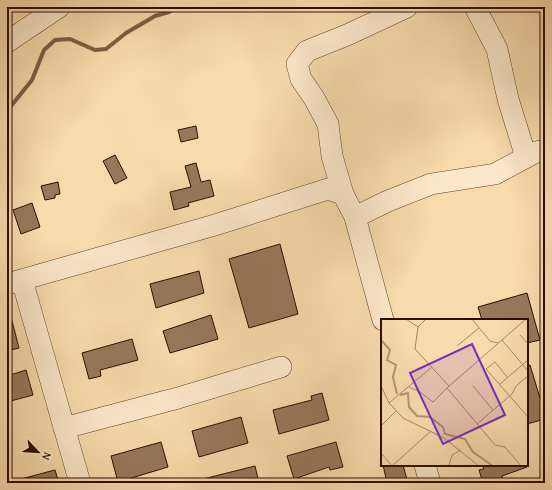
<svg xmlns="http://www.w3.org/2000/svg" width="552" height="490" font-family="'Gentium Book Plus',serif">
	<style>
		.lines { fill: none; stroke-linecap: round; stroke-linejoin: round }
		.stream { stroke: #7e5e45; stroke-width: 4 }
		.building { fill: #98775a; stroke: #2e0c02 }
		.minor-casing { stroke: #61402c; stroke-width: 22 }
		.minor { stroke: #fbe7c9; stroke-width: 21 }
		.inset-river { fill: none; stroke: #b49472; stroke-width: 2 }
		.inset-road { fill: none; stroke: #a88868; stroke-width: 1 }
		.view { fill: #7b2cbf; fill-opacity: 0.15; stroke: #7b2cbf; stroke-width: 2 }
		.inset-edge { fill: none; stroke: #2e0c02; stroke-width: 2 }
	</style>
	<rect width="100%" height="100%" fill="#f9daac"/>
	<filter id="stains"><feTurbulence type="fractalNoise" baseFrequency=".005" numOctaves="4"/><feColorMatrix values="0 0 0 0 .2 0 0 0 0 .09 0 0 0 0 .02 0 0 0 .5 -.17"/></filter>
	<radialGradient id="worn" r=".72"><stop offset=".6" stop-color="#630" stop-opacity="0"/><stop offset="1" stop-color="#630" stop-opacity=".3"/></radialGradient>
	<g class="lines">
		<path class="stream" d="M 7,111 L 32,80 L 44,50 L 55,40 L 70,39 L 95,50 L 106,49 L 126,33 L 155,16 L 169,12 L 179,7"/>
	</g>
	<g class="building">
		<path d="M 196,126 L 198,138 L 181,142 L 178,130 Z"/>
		<path d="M 115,155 L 127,178 L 115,184 L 103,161 Z"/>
		<path d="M 196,163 L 201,182 L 210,180 L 214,196 L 188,203 L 189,206 L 174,210 L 170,192 L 191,187 L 185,166 Z"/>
		<path d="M 58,182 L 60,194 L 55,195 L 55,198 L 45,200 L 41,186 Z"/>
		<path d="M 32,203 L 40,227 L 21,234 L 13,210 Z"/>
		<path d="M 280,244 L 298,314 L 249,328 L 229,259 Z"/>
		<path d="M 199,271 L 204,293 L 156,308 L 150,284 Z"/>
		<path d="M 527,293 L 540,340 L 527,343 L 527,320 L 482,320 L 478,307 Z"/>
		<path d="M 211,315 L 218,339 L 170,353 L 163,331 Z"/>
		<path d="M 11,317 L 19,348 L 7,351 L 7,318 Z"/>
		<path d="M 132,339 L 138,360 L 100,370 L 101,376 L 89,379 L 82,353 Z"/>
		<path d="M 530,365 L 540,398 L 545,397 L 545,419 L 527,424 L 527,366 Z"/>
		<path d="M 26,370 L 33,395 L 7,402 L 7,376 Z"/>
		<path d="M 322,393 L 329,420 L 279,434 L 273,410 L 312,400 L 311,396 Z"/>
		<path d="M 241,417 L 248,443 L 199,457 L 192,431 Z"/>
		<path d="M 161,442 L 168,467 L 118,482 L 111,456 Z"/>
		<path d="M 336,442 L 343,467 L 330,470 L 329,467 L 294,479 L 287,456 Z"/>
		<path d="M 383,465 L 403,465 L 408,483 L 387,483 Z"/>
		<path d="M 482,465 L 527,465 L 527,467 L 502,476 L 503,480 L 493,483 L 483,483 L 479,470 L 484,469 Z"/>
		<path d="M 255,466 L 259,483 L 204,483 L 203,479 Z"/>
		<path d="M 55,470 L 59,483 L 22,483 L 21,479 Z"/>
	</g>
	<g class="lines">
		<g class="minor-casing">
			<g id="minor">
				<path d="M 475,7 L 497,49 L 508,99 L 526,157"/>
				<path d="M 7,42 L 59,7"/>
				<path d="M 343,194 L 332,156 L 328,124 L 314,98 L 301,79 L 297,64 L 307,51 L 347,35 L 407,7"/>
				<path d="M 355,217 L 388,201 L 431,184 L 495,174 L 536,152 L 545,150"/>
				<path d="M 22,280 L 80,483"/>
				<path d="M 7,284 L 215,225 L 328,189 L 343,194 L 355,217 L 383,320"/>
				<path d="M 64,428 L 178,398 L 281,367"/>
				<path d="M 425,465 L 430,483"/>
			</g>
		</g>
		<use href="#minor" class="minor"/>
	</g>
	<g transform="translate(381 319)">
		<rect width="147" height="147" fill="#f9daac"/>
		<path class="inset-river" d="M 0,21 L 9,31 L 6,41 L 15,46 L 12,58 L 16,75M 19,76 L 27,74 L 28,88 L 36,97 L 49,98 L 62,108 L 64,115 L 84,120 L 92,133 L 112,147"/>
		<path class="inset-road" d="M 25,0 L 37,8M 45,0 L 37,8 L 34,30 L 68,67M 91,0 L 109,22 L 117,24M 139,16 L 147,25M 121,21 L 147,52M 76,27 L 98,9M 126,58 L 114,43 L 105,50 L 147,98M 119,65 L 147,41M 0,67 L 8,84 L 22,99 L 63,119 L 98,147M 92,67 L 112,91M 28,68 L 39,73 L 52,83 L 66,69M 8,84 L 51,48M 96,105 L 131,75 L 135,67 L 147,57M 0,107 L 15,92M 0,134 L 11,147M 11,147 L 50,112M 68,147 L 71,136 L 80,131M 140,147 L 124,128 L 114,126 L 66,69 L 145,0"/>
		<path class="view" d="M 91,25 L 124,96 L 62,125 L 29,54 Z"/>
		<rect width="147" height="147" class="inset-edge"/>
	</g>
	<rect width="552" height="490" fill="none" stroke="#f9daac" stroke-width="24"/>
	<rect x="8" y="8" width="536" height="474" fill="none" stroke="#2e0c02" stroke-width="2"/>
	<rect x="12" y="12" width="528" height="466" fill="none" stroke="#2e0c02"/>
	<g transform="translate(38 452) rotate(115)" stroke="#fbe7c9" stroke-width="3" paint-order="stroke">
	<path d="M0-3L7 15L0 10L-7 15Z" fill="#2e0c02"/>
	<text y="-6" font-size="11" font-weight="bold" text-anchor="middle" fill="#2e0c02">N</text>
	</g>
	<rect width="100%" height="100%" filter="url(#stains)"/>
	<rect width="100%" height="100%" fill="url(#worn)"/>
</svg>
